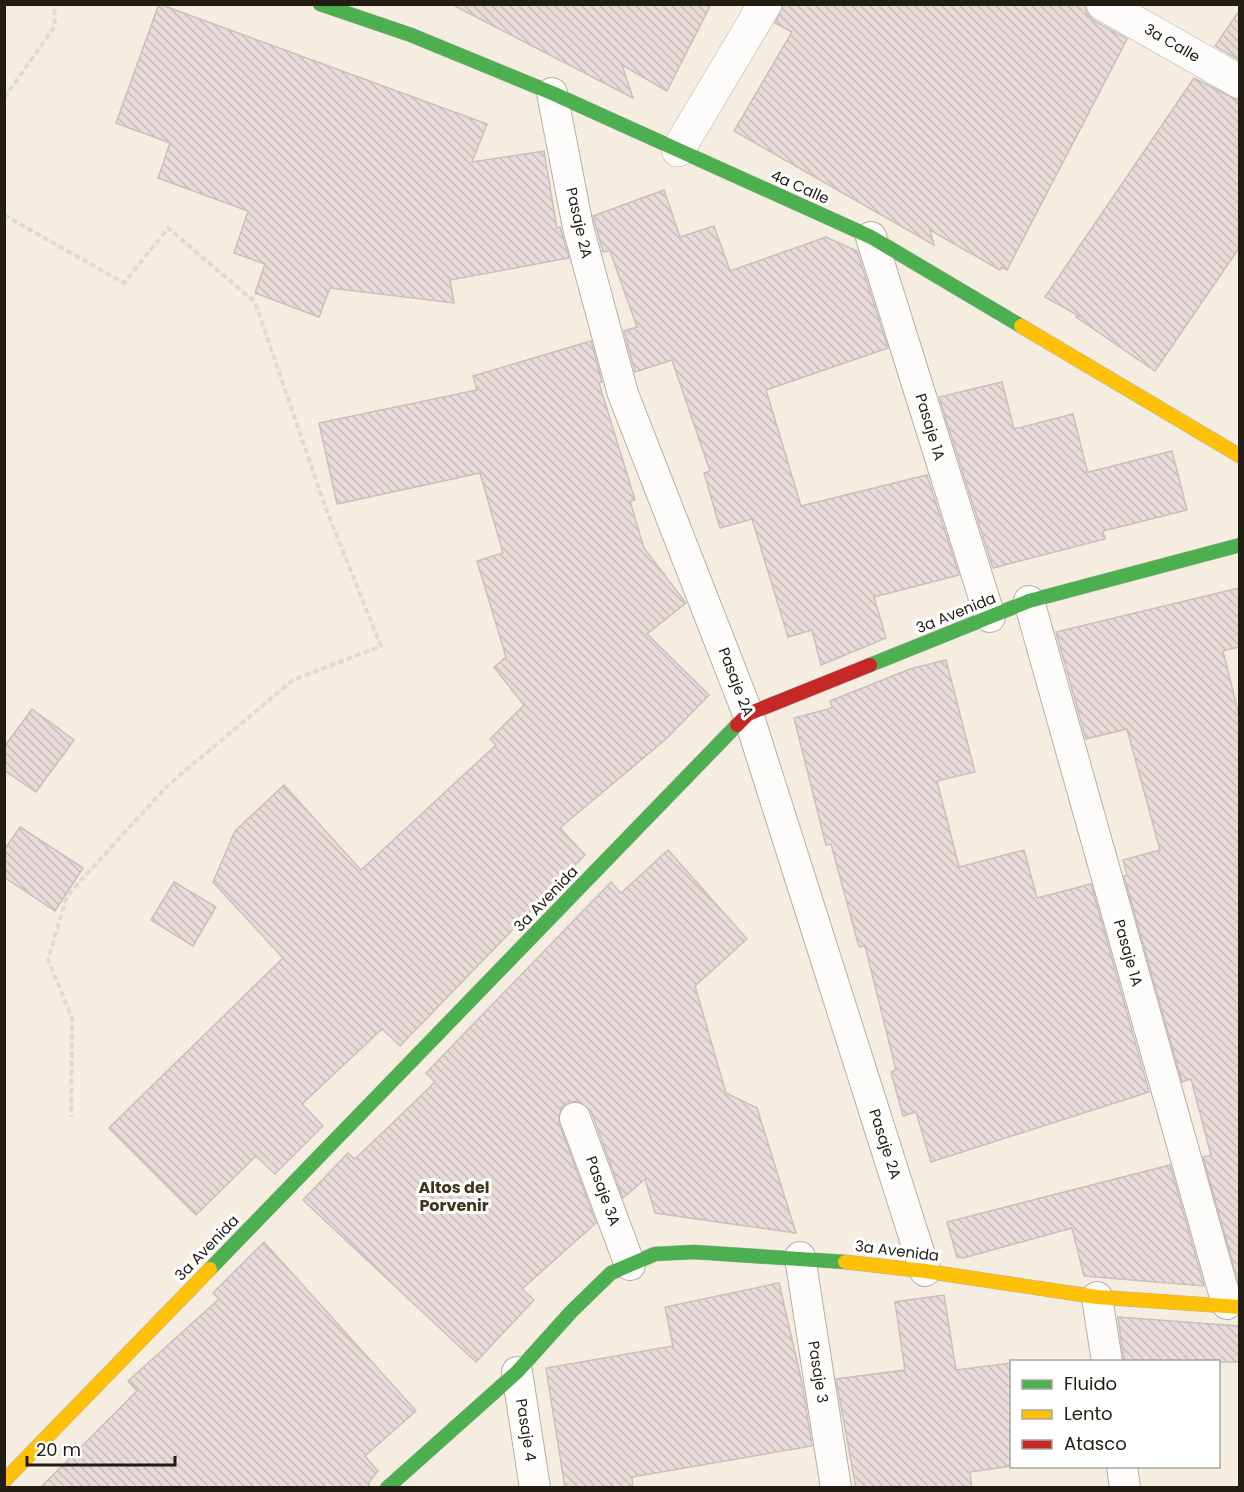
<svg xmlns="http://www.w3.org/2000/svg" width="1244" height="1492" font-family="Poppins,sans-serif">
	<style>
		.building { fill: url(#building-back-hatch); stroke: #c8c0bc; stroke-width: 1.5 }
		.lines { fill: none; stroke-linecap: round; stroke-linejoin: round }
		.lane-casing { stroke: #b5b0a5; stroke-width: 32 }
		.street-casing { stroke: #b5b0a5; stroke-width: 34 }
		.fast-casing { stroke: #b5b0a5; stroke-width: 15 }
		.slow-casing { stroke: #b5b0a5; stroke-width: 15 }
		.jam-casing { stroke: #b5b0a5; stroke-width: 15 }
		.path { stroke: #dddbd7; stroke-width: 4; stroke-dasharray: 6 3; stroke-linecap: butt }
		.lane { stroke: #fefcfa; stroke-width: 30 }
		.street { stroke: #fefcfa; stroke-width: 33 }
		.fast { stroke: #4caf50; stroke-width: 14 }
		.slow { stroke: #ffc107; stroke-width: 14 }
		.jam { stroke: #c62828; stroke-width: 14 }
		.labels { text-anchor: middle; stroke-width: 6; stroke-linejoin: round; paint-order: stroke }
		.street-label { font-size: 15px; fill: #221d13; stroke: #fff }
		.neighbourhood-label { font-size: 16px; font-weight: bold; fill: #3f351f; stroke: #fff }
	</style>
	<defs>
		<pattern id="building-back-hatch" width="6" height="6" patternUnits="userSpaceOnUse" patternTransform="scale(1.5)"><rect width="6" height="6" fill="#e9dbda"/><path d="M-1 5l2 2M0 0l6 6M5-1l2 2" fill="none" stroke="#c8bcba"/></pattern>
	</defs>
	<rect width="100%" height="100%" fill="#f5eee0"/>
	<g class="building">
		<path d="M 159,4 L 487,124 L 472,162 L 544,151 L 557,228 L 560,227 L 569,258 L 450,280 L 454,303 L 330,288 L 319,317 L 255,293 L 265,264 L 234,253 L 248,211 L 158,178 L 170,143 L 116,123 Z"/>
		<path d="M 451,4 L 711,4 L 667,91 L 622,65 L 633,98 Z"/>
		<path d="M 784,4 L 1084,4 L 1087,13 L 1093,20 L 1127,39 L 1007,270 L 1002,267 L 1000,270 L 930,230 L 934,245 L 734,131 L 792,32 L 775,23 Z"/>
		<path d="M 1239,11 L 1239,60 L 1215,46 Z"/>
		<path d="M 1194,78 L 1239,101 L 1239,248 L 1155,371 L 1076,317 L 1079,316 L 1045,297 Z"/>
		<path d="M 664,190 L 680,237 L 714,226 L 730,271 L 826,237 L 857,251 L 888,348 L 766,390 L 801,506 L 927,475 L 959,575 L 874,597 L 886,638 L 821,665 L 812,630 L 788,637 L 752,519 L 720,528 L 704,473 L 710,471 L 672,360 L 635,372 L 624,331 L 637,327 L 610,251 L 603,252 L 593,216 Z"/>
		<path d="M 591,341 L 602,382 L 599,383 L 635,500 L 630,501 L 644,548 L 686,603 L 647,634 L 709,695 L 666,739 L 560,828 L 585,855 L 400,1046 L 382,1029 L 302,1104 L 323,1126 L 275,1174 L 256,1156 L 196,1215 L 109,1128 L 283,958 L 213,882 L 235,831 L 284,785 L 361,870 L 496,745 L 490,739 L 524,705 L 494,667 L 506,657 L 477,561 L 503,553 L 480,473 L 337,504 L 319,423 L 477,390 L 473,376 Z"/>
		<path d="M 1002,382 L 1014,429 L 1073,414 L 1087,470 L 1085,473 L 1172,451 L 1187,510 L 1103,531 L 1105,539 L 993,568 L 939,397 Z"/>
		<path d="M 1239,588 L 1239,647 L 1223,651 L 1239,715 L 1239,1285 L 1203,1157 L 1211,1155 L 1191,1079 L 1182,1082 L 1124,876 L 1127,875 L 1123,860 L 1160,850 L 1127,729 L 1086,739 L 1056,632 Z"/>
		<path d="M 946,660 L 975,772 L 937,781 L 959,867 L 1024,850 L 1037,898 L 1091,884 L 1149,1092 L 931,1162 L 916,1112 L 903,1116 L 891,1072 L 896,1070 L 865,946 L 859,947 L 831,844 L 826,845 L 794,718 L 832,708 L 830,701 L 910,669 Z"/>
		<path d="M 32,709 L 74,740 L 36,792 L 4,770 L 4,747 Z"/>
		<path d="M 20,827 L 83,868 L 55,911 L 4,877 L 4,850 Z"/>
		<path d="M 668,850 L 747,939 L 695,986 L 726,1093 L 757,1108 L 796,1233 L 655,1213 L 645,1179 L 623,1198 L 591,1111 L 578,1101 L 568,1102 L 561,1108 L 559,1123 L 596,1223 L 522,1289 L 534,1300 L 476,1362 L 303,1200 L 348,1153 L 355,1159 L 435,1082 L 426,1073 L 611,882 L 621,893 Z"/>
		<path d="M 174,882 L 216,907 L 193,946 L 151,920 Z"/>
		<path d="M 1170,1165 L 1204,1286 L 1084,1276 L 1072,1228 L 963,1258 L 957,1257 L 947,1222 Z"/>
		<path d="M 264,1242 L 416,1411 L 365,1456 L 378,1471 L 369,1482 L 369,1488 L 40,1488 L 137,1391 L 128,1381 L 219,1299 L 213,1293 Z"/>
		<path d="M 779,1283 L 802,1383 L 812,1446 L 632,1477 L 633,1488 L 565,1488 L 546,1368 L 673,1346 L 665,1307 Z"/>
		<path d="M 944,1295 L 956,1370 L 1011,1363 L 1011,1466 L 970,1472 L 972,1488 L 856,1488 L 836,1379 L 905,1370 L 895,1302 Z"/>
		<path d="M 1118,1317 L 1239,1326 L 1239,1362 L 1124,1362 Z"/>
	</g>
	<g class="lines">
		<g class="lane-casing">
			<g id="lane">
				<path d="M 552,93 L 578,227 L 623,394 L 748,714 L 925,1271"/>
				<path d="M 871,237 L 990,617"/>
				<path d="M 1029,601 L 1227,1304"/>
				<path d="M 575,1118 L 630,1265"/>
				<path d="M 800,1257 L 836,1488"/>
				<path d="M 1097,1297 L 1107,1362"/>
				<path d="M 517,1372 L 535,1488"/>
				<path d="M 1122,1466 L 1125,1488"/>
			</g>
		</g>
		<g class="street-casing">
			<g id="street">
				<path d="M 1103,4 L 1240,82"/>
				<path d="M 678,150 L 765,4"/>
			</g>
		</g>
		<g class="fast-casing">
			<g id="fast">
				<path d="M 320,4 L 411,35 L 552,93 L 871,237 L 1021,326"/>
				<path d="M 870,665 L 1029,601 L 1240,545"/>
				<path d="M 210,1269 L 737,725"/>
				<path d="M 387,1488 L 517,1372 L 571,1312 L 611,1273 L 655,1254 L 694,1252 L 845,1262"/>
			</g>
		</g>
		<g class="slow-casing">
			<g id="slow">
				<path d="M 1021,326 L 1240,456"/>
				<path d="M 845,1262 L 925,1271 L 1097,1297 L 1240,1307"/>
				<path d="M 4,1481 L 210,1269"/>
			</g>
		</g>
		<g class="jam-casing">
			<path id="jam" d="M 737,725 L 748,714 L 870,665"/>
		</g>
		<g class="path">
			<path d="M 4,98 L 55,26 L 54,4"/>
			<path d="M 4,215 L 124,283 L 168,228 L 255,302 L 326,509 L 381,646 L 293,680 L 167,786 L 67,896 L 48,959 L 72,1018 L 71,1117"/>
		</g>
		<use href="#lane" class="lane"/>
		<use href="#street" class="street"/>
		<use href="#fast" class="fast"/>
		<use href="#slow" class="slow"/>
		<use href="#jam" class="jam"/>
	</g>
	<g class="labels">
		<g class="street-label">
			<text transform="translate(1172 43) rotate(30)" y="5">3a Calle</text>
			<text transform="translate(800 187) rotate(24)" y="5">4a Calle</text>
			<text transform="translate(579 223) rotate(77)" y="5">Pasaje 2A</text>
			<text transform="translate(930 427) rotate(73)" y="5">Pasaje 1A</text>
			<text transform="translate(956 613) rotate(-22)" y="5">3a Avenida</text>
			<text transform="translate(736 682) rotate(69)" y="5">Pasaje 2A</text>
			<text transform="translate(546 899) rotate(-46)" y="5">3a Avenida</text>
			<text transform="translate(1128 953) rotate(74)" y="5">Pasaje 1A</text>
			<text transform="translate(885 1144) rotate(72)" y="5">Pasaje 2A</text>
			<text transform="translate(603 1191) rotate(70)" y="5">Pasaje 3A</text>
			<text transform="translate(207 1248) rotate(-46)" y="5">3a Avenida</text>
			<text transform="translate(897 1251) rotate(7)" y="5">3a Avenida</text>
			<text transform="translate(818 1372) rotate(81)" y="5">Pasaje 3</text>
			<text transform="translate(526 1430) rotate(81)" y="5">Pasaje 4</text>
		</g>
		<g class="neighbourhood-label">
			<text x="454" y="1193">Altos del<tspan x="454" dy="18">Porvenir</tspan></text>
		</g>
	</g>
	<rect width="1244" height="1492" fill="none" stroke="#221d13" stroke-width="12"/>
	<rect x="1010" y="1360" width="210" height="108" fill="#ffffff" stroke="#a7a5a1" stroke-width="1.5"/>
	<rect x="1022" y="1380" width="30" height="9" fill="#4caf50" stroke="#a7a5a1" stroke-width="1.5"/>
	<text x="1064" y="1390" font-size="18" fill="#221d13">Fluido</text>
	<rect x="1022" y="1410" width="30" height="9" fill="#ffc107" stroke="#a7a5a1" stroke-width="1.5"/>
	<text x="1064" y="1420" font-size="18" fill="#221d13">Lento</text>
	<rect x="1022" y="1440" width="30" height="9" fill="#c62828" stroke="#a7a5a1" stroke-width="1.5"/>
	<text x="1064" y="1450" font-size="18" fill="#221d13">Atasco</text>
	<path d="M27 1456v9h148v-9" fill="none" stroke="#221d13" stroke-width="3"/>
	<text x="36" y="1456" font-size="18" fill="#221d13" stroke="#ffffff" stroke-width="4.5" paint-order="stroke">20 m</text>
</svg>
